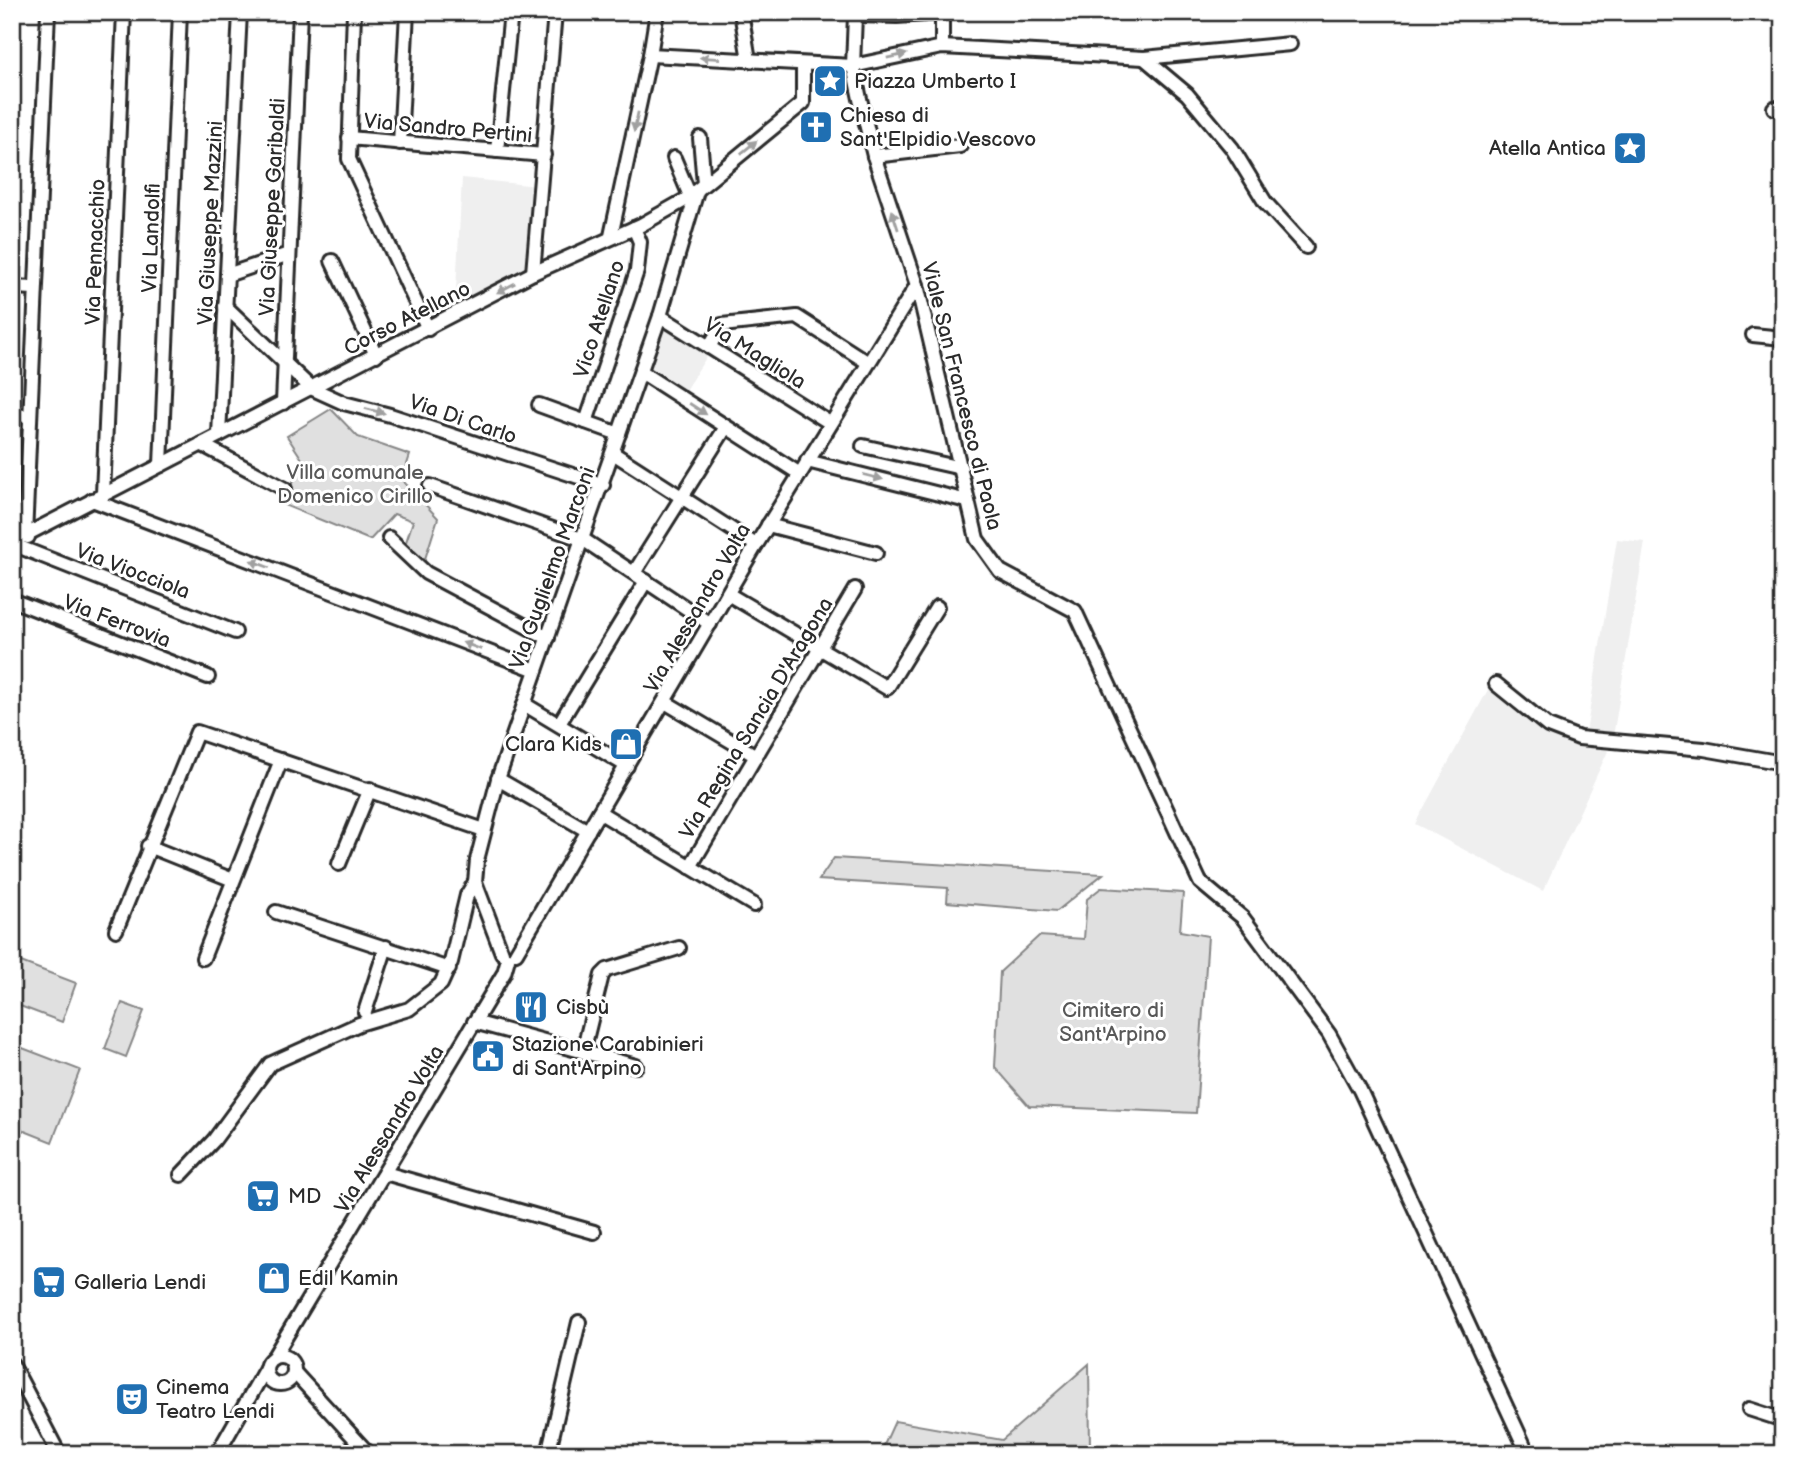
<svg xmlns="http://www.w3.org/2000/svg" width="1795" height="1466" font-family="'Balsamiq Sans',sans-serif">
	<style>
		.built { fill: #efefef }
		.green { fill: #e0e0e0; stroke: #868686; stroke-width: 2 }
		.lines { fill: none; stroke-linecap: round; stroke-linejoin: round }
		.minor-casing { stroke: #2b2b2b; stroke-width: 18 }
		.minor { stroke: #fff; stroke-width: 12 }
		.rail-casing { stroke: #2b2b2b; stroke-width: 5 }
		.rail { stroke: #fff; stroke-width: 2.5; stroke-dasharray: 8; stroke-linecap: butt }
		.oneway { fill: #a0a0a0 }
		.labels { text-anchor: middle; stroke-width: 6; stroke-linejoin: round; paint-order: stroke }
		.poi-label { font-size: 21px; fill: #2b2b2b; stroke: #fff; text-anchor: start }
		.street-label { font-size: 21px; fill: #2b2b2b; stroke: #fff }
		.park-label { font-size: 21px; fill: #585858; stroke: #fff }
	</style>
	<rect width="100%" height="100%" fill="#fff"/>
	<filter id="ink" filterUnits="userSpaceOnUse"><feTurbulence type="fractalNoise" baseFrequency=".0143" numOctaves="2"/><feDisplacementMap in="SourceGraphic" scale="14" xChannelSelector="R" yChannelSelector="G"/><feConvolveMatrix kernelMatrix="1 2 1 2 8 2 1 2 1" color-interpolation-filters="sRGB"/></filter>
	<g filter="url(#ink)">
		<g class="built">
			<path d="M 462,178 L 537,186 L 529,270 L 455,308 Z"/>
			<path d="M 661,324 L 665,324 L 709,353 L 682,395 L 645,371 Z"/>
			<path d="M 1617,539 L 1645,542 L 1613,737 L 1586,733 Z"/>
			<path d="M 1490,686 L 1504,701 L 1543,730 L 1608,751 L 1543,891 L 1415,824 Z"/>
		</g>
		<g class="green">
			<path d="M 331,409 L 358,437 L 410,455 L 402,480 L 438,518 L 424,562 L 405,545 L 413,521 L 394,514 L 370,540 L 284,505 L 302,459 L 287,436 Z"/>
			<path d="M 834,858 L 1103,874 L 1057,911 L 947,902 L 948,888 L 819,880 Z"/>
			<path d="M 1101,888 L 1183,893 L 1180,931 L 1208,936 L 1196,1113 L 1029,1106 L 995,1067 L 1000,972 L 1039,936 L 1084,939 L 1087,899 Z"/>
			<path d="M 13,959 L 76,983 L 62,1022 L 12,1003 Z"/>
			<path d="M 122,1003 L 144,1011 L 126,1057 L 105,1049 Z"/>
			<path d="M 12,1044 L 80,1070 L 52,1142 L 12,1126 Z"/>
			<path d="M 1089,1364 L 1090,1449 L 1138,1445 L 1136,1454 L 880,1454 L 895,1421 L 1002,1440 Z"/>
		</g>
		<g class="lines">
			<g class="minor-casing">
				<g id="minor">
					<path d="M 354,12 L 349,159 L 428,329"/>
					<path d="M 741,12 L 749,60"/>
					<path d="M 942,13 L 897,16 L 855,15 L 853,66 L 860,99 L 874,156 L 917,285 L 977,539 L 1000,571 L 1075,611 L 1200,882 L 1243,918 L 1329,1034 L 1360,1090 L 1528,1454"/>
					<path d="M 942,47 L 942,12"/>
					<path d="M 650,55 L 853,66 L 942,47 L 1144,58 L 1290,44"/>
					<path d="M 1144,58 L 1187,94 L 1232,148 L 1265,202 L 1306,247"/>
					<path d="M 1774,108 L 1783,109"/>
					<path d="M 349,138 L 544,155"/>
					<path d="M 700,138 L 704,184"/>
					<path d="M 400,143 L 407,12"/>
					<path d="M 497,151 L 511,12"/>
					<path d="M 874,156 L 960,146"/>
					<path d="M 674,158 L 690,196"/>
					<path d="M 611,236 L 650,55 L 657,12"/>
					<path d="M 332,261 L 376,355"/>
					<path d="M 533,273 L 555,12"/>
					<path d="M 227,275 L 289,254"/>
					<path d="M 12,287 L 35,288"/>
					<path d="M 225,306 L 311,388 L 344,403 L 390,415 L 603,485"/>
					<path d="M 660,316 L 830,423"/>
					<path d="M 1753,335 L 1783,338"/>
					<path d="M 709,347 L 722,325 L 797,317 L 867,362"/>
					<path d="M 641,372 L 800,474"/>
					<path d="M 283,403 L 300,12"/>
					<path d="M 539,405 L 619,434"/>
					<path d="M 12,415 L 29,416"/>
					<path d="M 586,422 L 637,271 L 640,242 L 634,228"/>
					<path d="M 219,435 L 240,12"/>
					<path d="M 201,444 L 285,489"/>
					<path d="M 863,446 L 961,468"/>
					<path d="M 613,453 L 756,545"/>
					<path d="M 807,461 L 967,501"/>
					<path d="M 161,465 L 180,12"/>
					<path d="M 430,486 L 584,540 L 710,624"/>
					<path d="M 103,494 L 124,12"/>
					<path d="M 92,500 L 536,670"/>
					<path d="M 768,525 L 876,553"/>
					<path d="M 28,537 L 25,536 L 48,12"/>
					<path d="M 389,538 L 426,573 L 548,638"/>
					<path d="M 12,542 L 533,273 L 641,225 L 685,200 L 803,103 L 803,64"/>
					<path d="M 17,546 L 235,632"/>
					<path d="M 634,573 L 726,427"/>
					<path d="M 728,594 L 887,688 L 937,607"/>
					<path d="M 12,600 L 208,677"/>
					<path d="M 1496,684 L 1548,726 L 1579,738 L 1704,749 L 1783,763"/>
					<path d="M 665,702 L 756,756"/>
					<path d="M 524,704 L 627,766"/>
					<path d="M 559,724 L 646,581"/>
					<path d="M 498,779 L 588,831"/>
					<path d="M 599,812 L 754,905"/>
					<path d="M 148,846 L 233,880"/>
					<path d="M 339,864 L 370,789"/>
					<path d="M 690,867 L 855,589"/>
					<path d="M 276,912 L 449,969"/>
					<path d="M 116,930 L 197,732 L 484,830"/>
					<path d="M 502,953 L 475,882 L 477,860 L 498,779 L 660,316 L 697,191"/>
					<path d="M 516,953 L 756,545 L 917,285"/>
					<path d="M 203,958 L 281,760"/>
					<path d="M 365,1012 L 386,947"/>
					<path d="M 474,1022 L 636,1066"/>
					<path d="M 583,1052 L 602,975 L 607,970 L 679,948"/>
					<path d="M 1783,1141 L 1783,1155"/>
					<path d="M 385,1173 L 594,1232"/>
					<path d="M 181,1175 L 214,1140 L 270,1064 L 359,1024 L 409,1009 L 441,984 L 451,962 L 467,895 L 475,882"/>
					<circle cx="280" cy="1370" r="14"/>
					<path d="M 273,1358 L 504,973 L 508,959"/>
					<path d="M 12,1364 L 59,1454"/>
					<path d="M 294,1372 L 369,1454"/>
					<path d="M 1749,1409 L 1783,1420"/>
					<path d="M 217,1454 L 266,1368"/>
					<path d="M 548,1454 L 579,1322"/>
				</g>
			</g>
			<use href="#minor" class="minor"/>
			<g class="rail-casing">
				<path id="rail" d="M 12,1437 L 20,1454"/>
			</g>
			<use href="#rail" class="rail"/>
		</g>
		<defs><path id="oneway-solid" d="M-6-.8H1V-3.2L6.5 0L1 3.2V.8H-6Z" transform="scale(1.75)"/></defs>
		<g class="oneway">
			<use href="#oneway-solid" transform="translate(897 56) rotate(-12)"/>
			<use href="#oneway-solid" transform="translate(710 58) rotate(-177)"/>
			<use href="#oneway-solid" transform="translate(636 122) rotate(102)"/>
			<use href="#oneway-solid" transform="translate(749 147) rotate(-39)"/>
			<use href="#oneway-solid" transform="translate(895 220) rotate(-108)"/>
			<use href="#oneway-solid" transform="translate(506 288) rotate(152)"/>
			<use href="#oneway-solid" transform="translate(698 409) rotate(33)"/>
			<use href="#oneway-solid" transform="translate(375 411) rotate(14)"/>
			<use href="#oneway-solid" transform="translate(873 477) rotate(14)"/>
			<use href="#oneway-solid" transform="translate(260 564) rotate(-159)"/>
			<use href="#oneway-solid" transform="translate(472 646) rotate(-159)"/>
		</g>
	</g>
	<defs>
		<g id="sight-square" transform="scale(1.75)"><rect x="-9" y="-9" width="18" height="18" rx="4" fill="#1f6fb2" stroke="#fff"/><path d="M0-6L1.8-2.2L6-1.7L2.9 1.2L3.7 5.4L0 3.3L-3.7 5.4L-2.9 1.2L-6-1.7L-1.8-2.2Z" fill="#fff"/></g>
		<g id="church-square" transform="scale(1.75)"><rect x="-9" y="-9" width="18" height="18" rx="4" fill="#1f6fb2" stroke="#fff"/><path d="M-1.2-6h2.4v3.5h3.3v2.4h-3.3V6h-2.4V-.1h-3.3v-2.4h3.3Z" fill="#fff"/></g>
		<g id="shop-square" transform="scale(1.75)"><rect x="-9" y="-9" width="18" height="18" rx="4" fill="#1f6fb2" stroke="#fff"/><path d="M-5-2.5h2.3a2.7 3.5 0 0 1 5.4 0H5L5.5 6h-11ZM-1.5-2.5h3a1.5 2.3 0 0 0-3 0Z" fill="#fff"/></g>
		<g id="restaurant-square" transform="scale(1.75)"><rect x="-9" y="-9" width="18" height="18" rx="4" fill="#1f6fb2" stroke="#fff"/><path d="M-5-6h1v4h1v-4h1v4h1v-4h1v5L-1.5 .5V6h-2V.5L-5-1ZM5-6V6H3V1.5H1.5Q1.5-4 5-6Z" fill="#fff"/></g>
		<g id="civic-square" transform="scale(1.75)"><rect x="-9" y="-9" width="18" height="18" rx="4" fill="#1f6fb2" stroke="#fff"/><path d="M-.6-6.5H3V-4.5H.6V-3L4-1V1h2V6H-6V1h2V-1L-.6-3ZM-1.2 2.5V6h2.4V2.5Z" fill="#fff"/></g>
		<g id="supermarket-square" transform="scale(1.75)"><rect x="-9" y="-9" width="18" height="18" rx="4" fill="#1f6fb2" stroke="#fff"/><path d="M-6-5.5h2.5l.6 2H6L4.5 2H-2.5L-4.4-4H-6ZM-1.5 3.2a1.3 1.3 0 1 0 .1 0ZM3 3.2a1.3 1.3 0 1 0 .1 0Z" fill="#fff"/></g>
		<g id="theatre-square" transform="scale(1.75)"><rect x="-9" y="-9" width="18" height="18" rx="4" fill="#1f6fb2" stroke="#fff"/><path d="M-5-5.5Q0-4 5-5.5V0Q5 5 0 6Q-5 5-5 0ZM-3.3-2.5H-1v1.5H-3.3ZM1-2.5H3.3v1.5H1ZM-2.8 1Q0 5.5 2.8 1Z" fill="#fff"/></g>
	</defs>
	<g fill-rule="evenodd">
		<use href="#sight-square" x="830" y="81"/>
		<use href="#church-square" x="816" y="127"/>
		<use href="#sight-square" x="1630" y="148"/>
		<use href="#shop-square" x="626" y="744"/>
		<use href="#restaurant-square" x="531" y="1007"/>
		<use href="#civic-square" x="488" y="1056"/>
		<use href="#supermarket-square" x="263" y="1196"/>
		<use href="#shop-square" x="274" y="1278"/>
		<use href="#supermarket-square" x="49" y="1282"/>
		<use href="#theatre-square" x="132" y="1399"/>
	</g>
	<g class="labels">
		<g class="poi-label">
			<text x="854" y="88">Piazza Umberto I</text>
			<text x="840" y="122">Chiesa di<tspan x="840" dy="24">Sant'Elpidio Vescovo</tspan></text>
			<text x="1606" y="155" text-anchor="end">Atella Antica</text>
			<text x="602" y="751" text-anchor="end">Clara Kids</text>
			<text x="556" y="1014">Cisbù</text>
			<text x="512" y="1051">Stazione Carabinieri<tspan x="512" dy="24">di Sant'Arpino</tspan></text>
			<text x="288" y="1203">MD</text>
			<text x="298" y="1285">Edil Kamin</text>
			<text x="74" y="1289">Galleria Lendi</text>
			<text x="156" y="1394">Cinema<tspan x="156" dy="24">Teatro Lendi</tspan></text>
		</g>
		<g class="street-label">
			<text transform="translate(448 128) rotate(5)" y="7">Via Sandro Pertini</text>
			<text transform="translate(272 207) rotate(-87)" y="7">Via Giuseppe Garibaldi</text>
			<text transform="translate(210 223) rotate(-87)" y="7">Via Giuseppe Mazzini</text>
			<text transform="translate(151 238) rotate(-88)" y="7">Via Landolfi</text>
			<text transform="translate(95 252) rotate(-88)" y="7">Via Pennacchio</text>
			<text transform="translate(407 318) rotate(-27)" y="7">Corso Atellano</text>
			<text transform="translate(599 319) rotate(-72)" y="7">Vico Atellano</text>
			<text transform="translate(755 353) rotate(32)" y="7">Via Magliola</text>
			<text transform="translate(962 396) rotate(76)" y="7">Viale San Francesco di Paola</text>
			<text transform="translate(463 419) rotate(19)" y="7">Via Di Carlo</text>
			<text transform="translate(552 568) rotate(-70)" y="7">Via Guglielmo Marconi</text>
			<text transform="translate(133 571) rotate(21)" y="7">Via Viocciola</text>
			<text transform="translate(697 608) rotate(-60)" y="7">Via Alessandro Volta</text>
			<text transform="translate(117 621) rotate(21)" y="7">Via Ferrovia</text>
			<text transform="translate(756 718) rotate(-59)" y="7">Via Regina Sancia D'Aragona</text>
			<text transform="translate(389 1129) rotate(-59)" y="7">Via Alessandro Volta</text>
		</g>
		<g class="park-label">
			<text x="355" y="479">Villa comunale<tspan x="355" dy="24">Domenico Cirillo</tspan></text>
			<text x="1113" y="1017">Cimitero di<tspan x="1113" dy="24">Sant'Arpino</tspan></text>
		</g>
	</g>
	<rect width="1795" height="1466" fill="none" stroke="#fff" stroke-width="42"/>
	<rect x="21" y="21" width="1753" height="1424" fill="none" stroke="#2b2b2b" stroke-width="2.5" filter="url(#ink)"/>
</svg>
